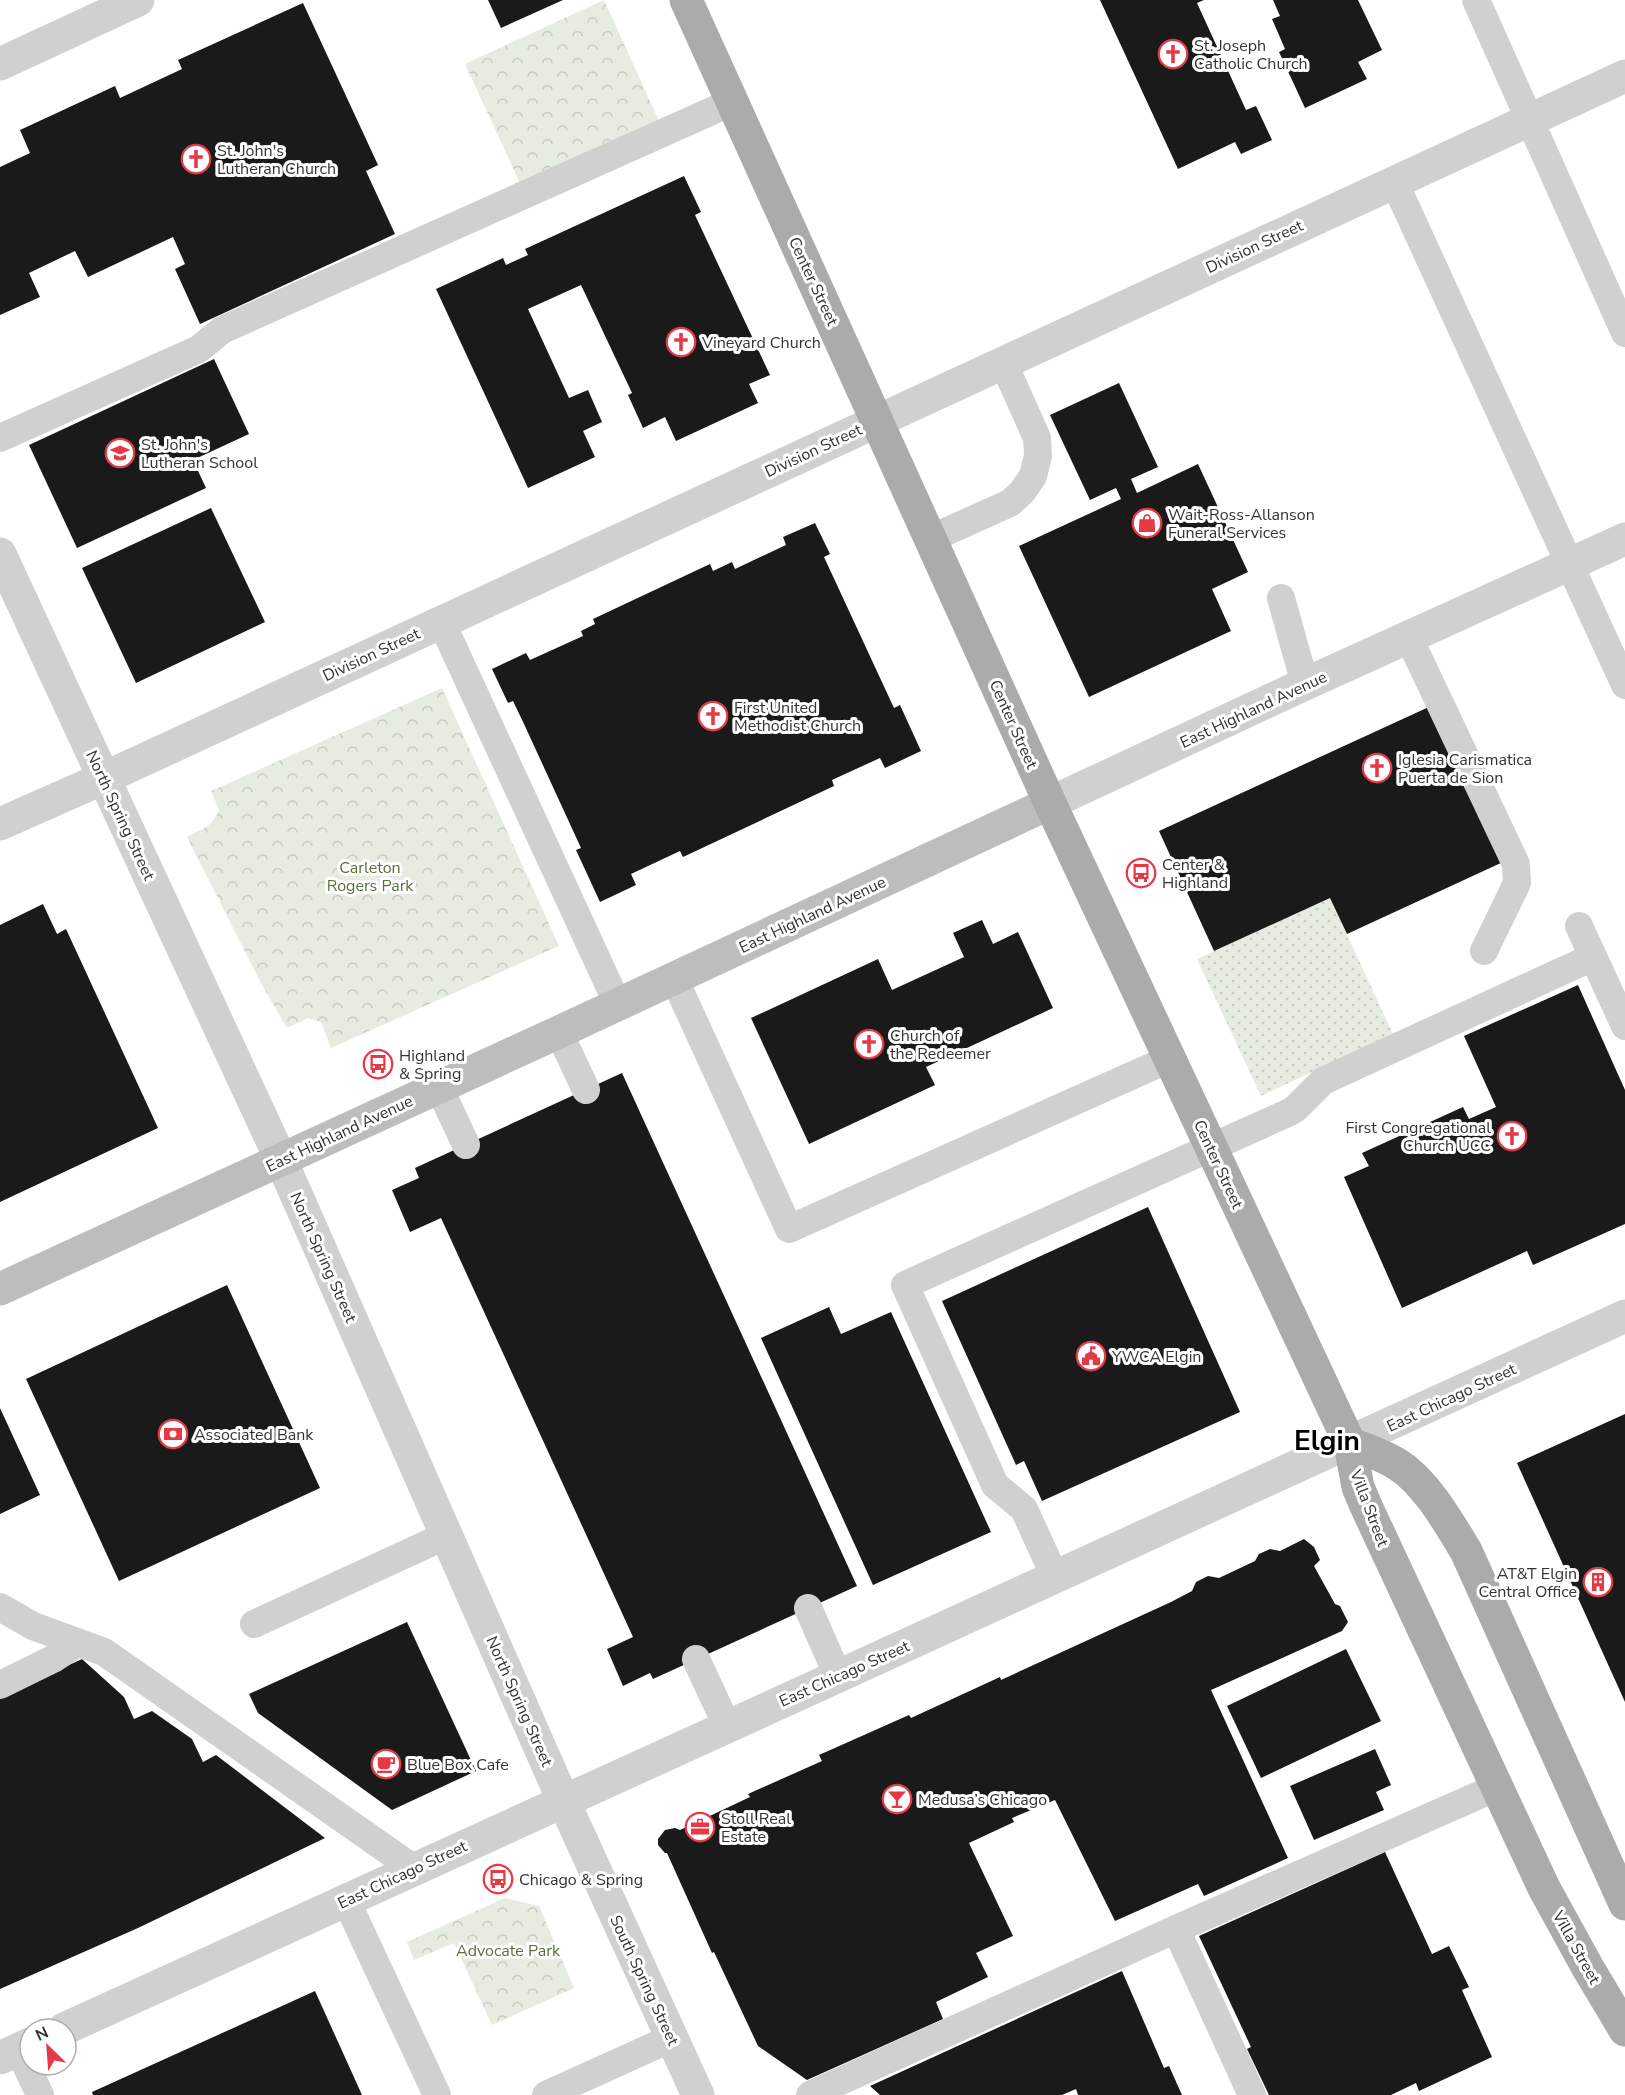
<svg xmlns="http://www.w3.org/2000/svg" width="1625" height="2095" font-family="'Nunito Sans',sans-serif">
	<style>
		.grass { fill: url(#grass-dots) }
		.forest { fill: url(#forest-crowns) }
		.building { fill: #1a1a1a }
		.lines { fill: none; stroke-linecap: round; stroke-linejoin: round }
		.service { stroke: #d0d0d0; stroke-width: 28 }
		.minor { stroke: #d0d0d0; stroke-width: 33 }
		.tertiary { stroke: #d0d0d0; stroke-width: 33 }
		.secondary { stroke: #bdbdbd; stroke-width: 33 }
		.primary { stroke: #ababab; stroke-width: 33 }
		.labels { text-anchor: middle; stroke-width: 6; stroke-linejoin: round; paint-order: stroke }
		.poi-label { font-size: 16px; fill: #333; stroke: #fff; text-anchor: start }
		.street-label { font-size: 16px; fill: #333; stroke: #fff }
		.park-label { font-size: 16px; fill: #56703f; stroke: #fff }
		.town-label { font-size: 28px; font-weight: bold; fill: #000; stroke: #fff }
	</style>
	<defs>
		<pattern id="grass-dots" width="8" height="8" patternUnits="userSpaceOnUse" patternTransform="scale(1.5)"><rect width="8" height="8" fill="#e6ecdf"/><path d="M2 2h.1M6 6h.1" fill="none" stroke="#c6cbc0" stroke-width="1.8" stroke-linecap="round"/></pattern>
		<pattern id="forest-crowns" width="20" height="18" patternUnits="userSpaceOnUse" patternTransform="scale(1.5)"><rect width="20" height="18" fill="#e6ecdf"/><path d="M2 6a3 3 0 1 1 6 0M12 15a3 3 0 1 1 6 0" fill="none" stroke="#c6cbc0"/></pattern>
	</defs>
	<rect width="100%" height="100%" fill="#fff"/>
	<path class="grass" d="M 1330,898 L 1393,1034 L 1261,1096 L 1197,959 Z"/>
	<g class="forest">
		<path d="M 604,0 L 659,121 L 520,183 L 465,64 Z"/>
		<path d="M 442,688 L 559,946 L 331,1048 L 321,1022 L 308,1018 L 287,1028 L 261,983 L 187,837 C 202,829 212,827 219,810 L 211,791 Z"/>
		<path d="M 505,1898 L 539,1906 L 574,1988 L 492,2025 L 454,1943 L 414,1960 L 407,1942 Z"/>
	</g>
	<g class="building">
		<path d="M 488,0 L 563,0 L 501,28 Z"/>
		<path d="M 1100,0 L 1204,0 L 1197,3 L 1246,110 L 1256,106 L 1272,140 L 1241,154 L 1235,142 L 1178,169 Z"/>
		<path d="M 1273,0 L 1358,0 L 1382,50 L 1358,62 L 1367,79 L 1305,108 L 1279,52 L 1285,49 L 1272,19 L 1280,16 Z"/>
		<path d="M 303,3 L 378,165 L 366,171 L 395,234 L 200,324 L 175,269 L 185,264 L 173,237 L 88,277 L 75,251 L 29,273 L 40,297 L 0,315 L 0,167 L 30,153 L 20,130 L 115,86 L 120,98 L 182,69 L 178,60 Z"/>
		<path d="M 684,176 L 701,212 L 695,215 L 770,375 L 749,384 L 758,403 L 676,441 L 665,417 L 643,428 L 628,395 L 632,393 L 581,285 L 528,309 L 569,398 L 588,390 L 602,422 L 583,431 L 595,457 L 528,488 L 436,289 L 503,258 L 506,265 L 528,255 L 525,249 Z"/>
		<path d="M 214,359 L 249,434 L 193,460 L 206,488 L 77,548 L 29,445 Z"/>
		<path d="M 1119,383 L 1158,467 L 1131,479 L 1137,493 L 1198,464 L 1248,572 L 1212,589 L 1231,631 L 1089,697 L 1019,546 L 1121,499 L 1116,488 L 1090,500 L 1050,415 Z"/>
		<path d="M 211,508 L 265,622 L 136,683 L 82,568 Z"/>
		<path d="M 815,523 L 830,554 L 824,557 L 894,708 L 900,705 L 921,751 L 885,768 L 880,758 L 832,780 L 834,786 L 683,857 L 680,851 L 631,874 L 636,885 L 600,902 L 576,850 L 581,848 L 524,724 L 513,701 L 508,703 L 492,669 L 526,653 L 530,660 L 583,636 L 581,631 L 595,624 L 593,619 L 710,564 L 713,571 L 732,562 L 735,569 L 786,545 L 783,537 Z"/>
		<path d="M 1431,706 L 1503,862 L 1347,934 L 1330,898 L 1214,951 L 1159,831 Z"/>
		<path d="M 43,904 L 57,934 L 66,929 L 158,1128 L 0,1202 L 0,925 Z"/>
		<path d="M 982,920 L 993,944 L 1018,932 L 1053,1008 L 926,1067 L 935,1085 L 809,1144 L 751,1018 L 878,959 L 892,990 L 964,957 L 953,933 Z"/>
		<path d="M 1578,985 L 1625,1090 L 1625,1224 L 1533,1265 L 1527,1251 L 1402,1308 L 1344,1177 L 1369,1166 L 1362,1153 L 1463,1107 L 1469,1119 L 1496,1107 L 1464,1036 Z"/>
		<path d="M 622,1073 L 857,1586 L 653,1679 L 650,1673 L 623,1686 L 607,1649 L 633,1637 L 441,1218 L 410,1232 L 392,1190 L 419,1178 L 415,1168 Z"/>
		<path d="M 1148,1207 L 1240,1412 L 1042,1501 L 1024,1461 L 1016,1465 L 942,1301 Z"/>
		<path d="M 227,1285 L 320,1488 L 119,1581 L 26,1379 Z"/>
		<path d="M 829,1307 L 841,1334 L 891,1312 L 991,1532 L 873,1585 L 761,1338 Z"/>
		<path d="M 0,1408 L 40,1495 L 0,1514 Z"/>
		<path d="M 1625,1414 L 1625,1702 L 1517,1463 Z"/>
		<path d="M 1304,1539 L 1314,1547 L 1320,1560 L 1314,1566 L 1335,1604 L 1340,1606 L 1348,1622 L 1342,1631 L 1211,1690 L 1288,1858 L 1204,1896 L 1198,1884 L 1115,1921 L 1055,1800 L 1012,1818 L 1014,1822 L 969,1843 L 1013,1936 L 976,1953 L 988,1977 L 936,2002 L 943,2019 L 807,2080 L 758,2046 L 714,1952 L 712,1953 L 667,1853 L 665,1853 L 658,1845 L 658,1839 L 665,1830 L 675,1828 L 680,1830 L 750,1797 L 748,1794 L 822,1761 L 819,1755 L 909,1715 L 911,1718 L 1000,1677 L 1001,1680 L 1171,1602 L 1192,1591 L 1196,1582 L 1208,1576 L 1219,1578 L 1255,1561 L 1259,1554 L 1270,1549 L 1280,1551 Z"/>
		<path d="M 407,1622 L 476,1771 L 392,1810 L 258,1713 L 249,1694 Z"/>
		<path d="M 1346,1649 L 1381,1721 L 1261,1778 L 1227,1706 Z"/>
		<path d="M 82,1659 L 124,1697 L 134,1719 L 152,1711 L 192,1739 L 203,1762 L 216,1755 L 325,1838 L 138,1928 L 0,1989 L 0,1697 Z"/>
		<path d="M 1375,1749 L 1391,1785 L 1376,1792 L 1384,1810 L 1314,1840 L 1290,1786 Z"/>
		<path d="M 1385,1852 L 1432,1954 L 1449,1946 L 1469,1987 L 1462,1990 L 1492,2057 L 1419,2091 L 1416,2083 L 1391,2095 L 1269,2095 L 1247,2049 L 1251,2047 L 1199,1936 Z"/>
		<path d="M 1122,1971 L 1164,2068 L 1169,2066 L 1182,2095 L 1078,2095 L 1076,2089 L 1062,2095 L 880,2095 L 870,2086 Z"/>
		<path d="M 315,1991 L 362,2095 L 93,2095 L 92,2092 Z"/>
	</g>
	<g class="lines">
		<g class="service">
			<path d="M 1476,0 L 1625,333"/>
			<path d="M 1394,181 L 1625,685"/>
			<path d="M 0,438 L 199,349 L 222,330 L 732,102"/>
			<path d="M 930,539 L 1010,503 L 1022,492 L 1033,476 L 1038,456 L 1037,438 L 1003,362"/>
			<path d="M 1281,598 L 1305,684"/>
			<path d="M 441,621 L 618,1005"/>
			<path d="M 1409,638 L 1516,864 L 1517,883 L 1484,951"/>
			<path d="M 1579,926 L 1625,1026"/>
			<path d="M 674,978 L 789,1229 L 1169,1059"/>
			<path d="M 559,1032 L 586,1090"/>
			<path d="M 439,1087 L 466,1145"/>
			<path d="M 1055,1577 L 1024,1509 L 995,1485 L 905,1285 L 1290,1112 L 1296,1108 L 1323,1081 L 1593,957"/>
			<path d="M 0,1607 L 33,1626 L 104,1652 L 413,1868"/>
			<path d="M 808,1608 L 838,1676"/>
			<path d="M 254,1624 L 447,1535"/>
			<path d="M 696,1659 L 727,1726"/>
			<path d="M 0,1685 L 53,1659 L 77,1643"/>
			<path d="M 346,1900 L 437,2095"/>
			<path d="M 1176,1929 L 1252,2095"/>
			<path d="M 19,2050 L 40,2095"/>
			<path d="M 546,2095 L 672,2038"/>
			<path d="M 810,2095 L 1176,1929 L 1495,1788"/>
		</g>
		<g class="minor">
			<path d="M 0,64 L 138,0"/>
			<path d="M 0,554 L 281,1160 L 563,1800 L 698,2095"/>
			<path d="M 1050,803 L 1305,684 L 1625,539"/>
			<path d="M 0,824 L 104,778 L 1625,76"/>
		</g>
		<g class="tertiary">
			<path d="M 64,2029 C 584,1791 1106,1556 1625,1316"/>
			<path d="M 0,2058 L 30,2044"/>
		</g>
		<path class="secondary" d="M 0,1289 L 559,1032 L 1050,803"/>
		<g class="primary">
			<path d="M 686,0 L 1050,803 L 1350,1444 L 1358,1487 L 1366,1506 L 1544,1888 L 1588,1968 L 1625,2030"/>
			<path d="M 1350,1444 C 1366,1449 1382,1455 1397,1464 C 1426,1482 1449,1523 1466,1551 L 1625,1904"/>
		</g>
	</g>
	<defs>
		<g id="church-ring" transform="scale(1.5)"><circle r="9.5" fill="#fff" stroke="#e63946" stroke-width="1.5"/><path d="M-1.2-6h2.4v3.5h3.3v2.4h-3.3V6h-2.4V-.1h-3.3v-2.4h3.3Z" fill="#e63946"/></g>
		<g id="school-ring" transform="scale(1.5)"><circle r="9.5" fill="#fff" stroke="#e63946" stroke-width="1.5"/><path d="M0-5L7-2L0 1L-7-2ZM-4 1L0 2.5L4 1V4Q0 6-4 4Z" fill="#e63946"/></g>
		<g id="shop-ring" transform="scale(1.5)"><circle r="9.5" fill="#fff" stroke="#e63946" stroke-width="1.5"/><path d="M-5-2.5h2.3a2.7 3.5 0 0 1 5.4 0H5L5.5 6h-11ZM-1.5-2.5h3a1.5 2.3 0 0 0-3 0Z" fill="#e63946"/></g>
		<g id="bus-ring" transform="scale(1.5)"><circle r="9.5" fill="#fff" stroke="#e63946" stroke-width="1.5"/><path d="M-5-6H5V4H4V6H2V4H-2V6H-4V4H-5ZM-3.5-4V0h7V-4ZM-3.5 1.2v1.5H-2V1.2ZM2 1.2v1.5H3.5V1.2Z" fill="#e63946"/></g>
		<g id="civic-ring" transform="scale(1.5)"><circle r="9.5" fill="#fff" stroke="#e63946" stroke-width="1.5"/><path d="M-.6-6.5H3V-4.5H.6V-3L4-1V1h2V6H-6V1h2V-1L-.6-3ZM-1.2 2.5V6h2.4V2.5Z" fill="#e63946"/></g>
		<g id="bank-ring" transform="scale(1.5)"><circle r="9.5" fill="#fff" stroke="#e63946" stroke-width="1.5"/><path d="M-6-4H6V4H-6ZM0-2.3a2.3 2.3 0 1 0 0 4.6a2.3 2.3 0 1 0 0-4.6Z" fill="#e63946"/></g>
		<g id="building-ring" transform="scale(1.5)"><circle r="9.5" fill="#fff" stroke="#e63946" stroke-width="1.5"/><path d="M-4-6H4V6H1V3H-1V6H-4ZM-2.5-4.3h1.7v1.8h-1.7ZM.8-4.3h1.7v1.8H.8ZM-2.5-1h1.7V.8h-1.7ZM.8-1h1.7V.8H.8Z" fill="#e63946"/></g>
		<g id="cafe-ring" transform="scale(1.5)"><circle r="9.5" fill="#fff" stroke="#e63946" stroke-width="1.5"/><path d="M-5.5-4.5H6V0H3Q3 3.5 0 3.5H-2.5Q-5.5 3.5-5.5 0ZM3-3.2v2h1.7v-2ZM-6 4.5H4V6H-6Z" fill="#e63946"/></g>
		<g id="bar-ring" transform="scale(1.5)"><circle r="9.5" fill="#fff" stroke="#e63946" stroke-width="1.5"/><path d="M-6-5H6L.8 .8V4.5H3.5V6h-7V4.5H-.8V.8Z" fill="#e63946"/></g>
		<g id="office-ring" transform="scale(1.5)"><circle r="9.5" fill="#fff" stroke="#e63946" stroke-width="1.5"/><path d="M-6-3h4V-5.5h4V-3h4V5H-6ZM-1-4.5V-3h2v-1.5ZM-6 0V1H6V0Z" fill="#e63946"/></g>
	</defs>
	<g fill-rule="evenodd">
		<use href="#church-ring" x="1173" y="54"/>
		<use href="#church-ring" x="196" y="159"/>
		<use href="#church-ring" x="681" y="342"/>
		<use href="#school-ring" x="120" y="453"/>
		<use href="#shop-ring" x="1147" y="523"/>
		<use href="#church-ring" x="713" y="716"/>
		<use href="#church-ring" x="1377" y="768"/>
		<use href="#bus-ring" x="1141" y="873"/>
		<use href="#church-ring" x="869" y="1044"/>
		<use href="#bus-ring" x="378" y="1064"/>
		<use href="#church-ring" x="1512" y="1136"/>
		<use href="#civic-ring" x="1091" y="1356"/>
		<use href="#bank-ring" x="173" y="1434"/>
		<use href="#building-ring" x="1598" y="1582"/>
		<use href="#cafe-ring" x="386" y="1764"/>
		<use href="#bar-ring" x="897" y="1799"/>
		<use href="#office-ring" x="700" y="1827"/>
		<use href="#bus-ring" x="498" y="1879"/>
	</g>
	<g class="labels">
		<g class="poi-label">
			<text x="1194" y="51">St. Joseph<tspan x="1194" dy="18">Catholic Church</tspan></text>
			<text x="217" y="156">St. John's<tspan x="217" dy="18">Lutheran Church</tspan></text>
			<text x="702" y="348">Vineyard Church</text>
			<text x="141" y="450">St. John's<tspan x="141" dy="18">Lutheran School</tspan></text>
			<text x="1168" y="520">Wait-Ross-Allanson<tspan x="1168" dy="18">Funeral Services</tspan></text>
			<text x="734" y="713">First United<tspan x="734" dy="18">Methodist Church</tspan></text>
			<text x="1398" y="765">Iglesia Carismatica<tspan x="1398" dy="18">Puerta de Sion</tspan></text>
			<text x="1162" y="870">Center &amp;<tspan x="1162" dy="18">Highland</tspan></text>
			<text x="890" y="1041">Church of<tspan x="890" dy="18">the Redeemer</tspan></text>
			<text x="399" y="1061">Highland<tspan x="399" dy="18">&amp; Spring</tspan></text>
			<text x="1491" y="1133" text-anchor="end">First Congregational<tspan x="1491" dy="18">Church UCC</tspan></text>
			<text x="1112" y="1362">YWCA Elgin</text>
			<text x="194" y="1440">Associated Bank</text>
			<text x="1577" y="1579" text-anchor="end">AT&amp;T Elgin<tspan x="1577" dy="18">Central Office</tspan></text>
			<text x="407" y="1770">Blue Box Cafe</text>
			<text x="918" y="1805">Medusa’s Chicago</text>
			<text x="721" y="1824">Stoll Real<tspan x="721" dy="18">Estate</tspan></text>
			<text x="519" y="1885">Chicago &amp; Spring</text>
		</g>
		<g class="street-label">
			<text transform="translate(1254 246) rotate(-25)" y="6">Division Street</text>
			<text transform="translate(814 281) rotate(65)" y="6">Center Street</text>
			<text transform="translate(813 450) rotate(-25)" y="6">Division Street</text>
			<text transform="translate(371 654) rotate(-25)" y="6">Division Street</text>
			<text transform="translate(1253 709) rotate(-25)" y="6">East Highland Avenue</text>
			<text transform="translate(1014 724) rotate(66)" y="6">Center Street</text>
			<text transform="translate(121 815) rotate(65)" y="6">North Spring Street</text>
			<text transform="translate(812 914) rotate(-25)" y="6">East Highland Avenue</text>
			<text transform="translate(339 1133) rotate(-25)" y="6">East Highland Avenue</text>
			<text transform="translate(1219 1164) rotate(65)" y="6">Center Street</text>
			<text transform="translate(324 1257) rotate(66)" y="6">North Spring Street</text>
			<text transform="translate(1451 1397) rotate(-25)" y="6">East Chicago Street</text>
			<text transform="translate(1370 1508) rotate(69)" y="6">Villa Street</text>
			<text transform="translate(844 1673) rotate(-24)" y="6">East Chicago Street</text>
			<text transform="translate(520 1701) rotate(66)" y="6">North Spring Street</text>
			<text transform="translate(402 1874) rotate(-25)" y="6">East Chicago Street</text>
			<text transform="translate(1577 1947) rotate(61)" y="6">Villa Street</text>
			<text transform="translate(645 1980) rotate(65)" y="6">South Spring Street</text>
		</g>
		<g class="park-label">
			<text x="370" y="873">Carleton<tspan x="370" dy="18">Rogers Park</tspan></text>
			<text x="508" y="1956">Advocate Park</text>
		</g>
		<g class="town-label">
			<text x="1327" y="1450">Elgin</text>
		</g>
	</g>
	<g transform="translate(48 2047) rotate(335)"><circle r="28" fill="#ffffff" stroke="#adadad" stroke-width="1.5"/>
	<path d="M0-4.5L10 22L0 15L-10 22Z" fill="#e63946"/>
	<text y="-9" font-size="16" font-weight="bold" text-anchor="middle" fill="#333333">N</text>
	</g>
</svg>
